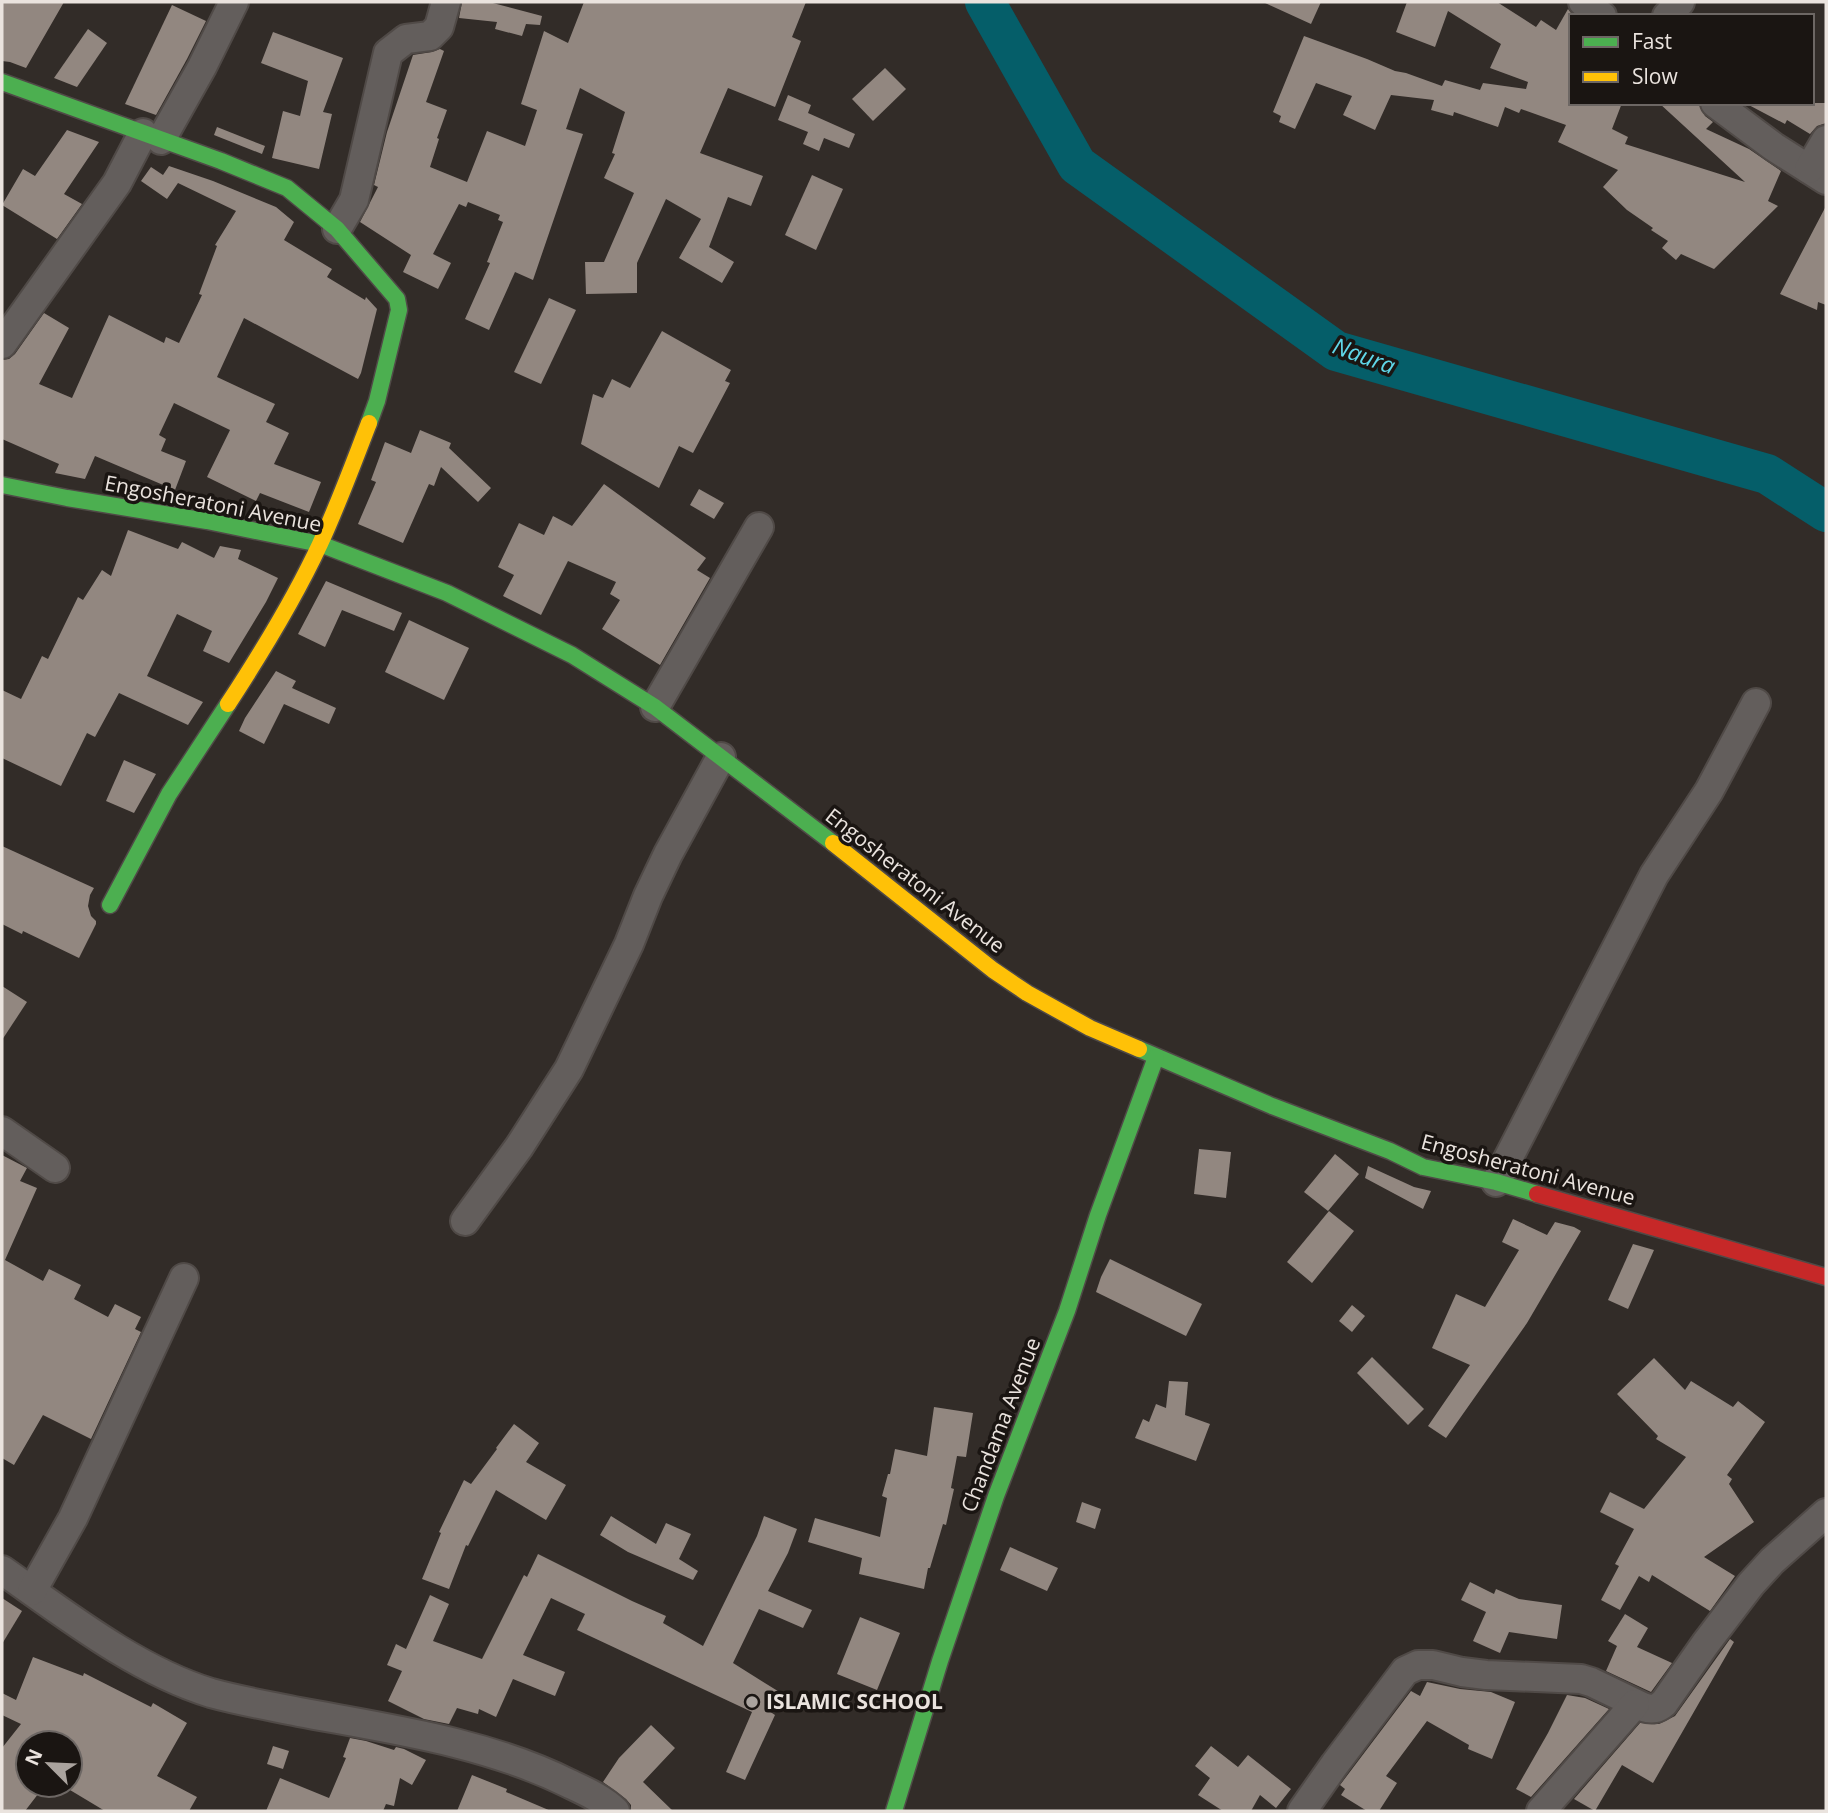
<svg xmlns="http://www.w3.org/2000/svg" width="1828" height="1813" font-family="'Open Sans',sans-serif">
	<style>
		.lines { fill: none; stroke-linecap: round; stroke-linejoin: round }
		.river { stroke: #055e69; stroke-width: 40 }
		.building { fill: #928780 }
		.street-casing { stroke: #504a47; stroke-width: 32 }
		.fast-casing { stroke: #504a47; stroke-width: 19 }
		.slow-casing { stroke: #504a47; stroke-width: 19 }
		.jam-casing { stroke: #504a47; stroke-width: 19 }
		.street { stroke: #635e5c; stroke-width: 28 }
		.fast { stroke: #4caf50; stroke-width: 16 }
		.slow { stroke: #ffc107; stroke-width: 16 }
		.jam { stroke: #c62828; stroke-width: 16 }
		.poi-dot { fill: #aaa39e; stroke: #1a1512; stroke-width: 2.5 }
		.labels { text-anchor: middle; stroke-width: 7; stroke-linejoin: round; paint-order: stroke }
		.street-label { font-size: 21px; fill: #eae3de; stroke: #1a1512 }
		.poi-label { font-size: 21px; font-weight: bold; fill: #eae3de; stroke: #1a1512; text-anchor: start }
		.water-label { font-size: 23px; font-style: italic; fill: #60d7e9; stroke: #1a1512 }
	</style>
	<rect width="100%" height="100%" fill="#322c28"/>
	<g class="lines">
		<path class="river" d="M 985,2 L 1077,165 L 1336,351 L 1767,474 L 1826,512"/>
	</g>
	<g class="building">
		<path d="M 2,2 L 64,2 L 26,68 L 10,62 L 2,61 Z"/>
		<path d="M 462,2 L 489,2 L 542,16 L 540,25 L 526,24 L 522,36 L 495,29 L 497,22 L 459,18 Z"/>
		<path d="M 584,2 L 806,2 L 792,37 L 801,41 L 775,107 L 728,88 L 700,153 L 763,176 L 751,206 L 728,197 L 709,247 L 734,262 L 722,283 L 679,258 L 701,219 L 666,199 L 637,263 L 637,293 L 586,294 L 585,262 L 604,262 L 634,193 L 604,178 L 615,154 L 612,153 L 625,112 L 580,88 L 566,129 L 583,134 L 533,280 L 515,272 L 489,330 L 465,319 L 490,263 L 487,262 L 503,222 L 498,220 L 500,215 L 468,202 L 466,207 L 459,204 L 433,254 L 451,263 L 438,289 L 403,272 L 411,255 L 360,222 L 378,187 L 374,185 L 387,132 L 413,55 L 432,52 L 440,49 L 444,51 L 426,102 L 447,110 L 437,138 L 439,139 L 430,167 L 467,182 L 487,131 L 525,146 L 537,110 L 521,104 L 544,31 L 568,43 Z"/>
		<path d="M 1263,2 L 1321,2 L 1311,24 Z"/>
		<path d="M 1407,2 L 1497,2 L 1536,27 L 1541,20 L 1556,30 L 1568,9 L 1571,13 L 1571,103 L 1622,103 L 1612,129 L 1628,137 L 1625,144 L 1745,182 L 1659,103 L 1698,103 L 1705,116 L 1713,122 L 1706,129 L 1749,149 L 1781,171 L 1768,201 L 1778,206 L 1714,269 L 1681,254 L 1676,260 L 1662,248 L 1668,241 L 1651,230 L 1653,228 L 1627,210 L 1603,187 L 1618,170 L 1558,142 L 1566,125 L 1521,109 L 1519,113 L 1505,107 L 1498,127 L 1454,112 L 1453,116 L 1431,110 L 1434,100 L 1391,95 L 1375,130 L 1343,115 L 1352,96 L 1316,83 L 1295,129 L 1279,122 L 1281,116 L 1273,112 L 1304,36 L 1367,59 L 1395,71 L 1406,73 L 1442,86 L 1445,80 L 1480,90 L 1483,83 L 1526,89 L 1528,82 L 1490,68 L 1501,44 L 1448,11 L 1435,47 L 1396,32 Z"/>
		<path d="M 172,5 L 206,21 L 187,59 L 156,115 L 125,104 Z"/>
		<path d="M 88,29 L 107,43 L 77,87 L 54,78 Z"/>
		<path d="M 273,32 L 343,58 L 323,112 L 332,114 L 319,169 L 272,158 L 283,111 L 300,116 L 308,81 L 261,63 Z"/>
		<path d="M 885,68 L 906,89 L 873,121 L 852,99 Z"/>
		<path d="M 788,95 L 811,105 L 808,113 L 855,134 L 849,148 L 824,138 L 819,151 L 803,144 L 808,132 L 778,120 Z"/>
		<path d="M 1745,103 L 1826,103 L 1826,123 L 1817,126 L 1810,134 L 1787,120 L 1785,124 Z"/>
		<path d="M 217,127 L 265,146 L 262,154 L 214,135 Z"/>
		<path d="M 67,130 L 99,142 L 64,194 L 82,204 L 57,239 L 2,205 L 23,169 L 35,176 Z"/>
		<path d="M 169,166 L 213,181 L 276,207 L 294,222 L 284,240 L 332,269 L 327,277 L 365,300 L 366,297 L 377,309 L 361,373 L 358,379 L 244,318 L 217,377 L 275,404 L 266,422 L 289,433 L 274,464 L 321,482 L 309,512 L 260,493 L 256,501 L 207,477 L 230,430 L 174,403 L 159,435 L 166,439 L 161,451 L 186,461 L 175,490 L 95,456 L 85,479 L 55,473 L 59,464 L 2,439 L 2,360 L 9,359 L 15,354 L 44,313 L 69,328 L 39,384 L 72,398 L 109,315 L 164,343 L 166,337 L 179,343 L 202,295 L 199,294 L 217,246 L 215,245 L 236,211 L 178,183 L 167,199 L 141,181 L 151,167 L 163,175 Z"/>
		<path d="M 812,175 L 843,189 L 816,250 L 785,235 Z"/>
		<path d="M 1826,206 L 1826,305 L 1818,302 L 1817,310 L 1780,294 Z"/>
		<path d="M 549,298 L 576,310 L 541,384 L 514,372 Z"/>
		<path d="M 662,331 L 731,370 L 725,381 L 730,383 L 693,453 L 679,446 L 659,488 L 581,444 L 593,394 L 603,398 L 612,379 L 630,388 Z"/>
		<path d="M 420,430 L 451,443 L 449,448 L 491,488 L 478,502 L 441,467 L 434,486 L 429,484 L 403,543 L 358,524 L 376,482 L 371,480 L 385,442 L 411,453 Z"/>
		<path d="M 604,484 L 706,558 L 697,570 L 710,578 L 660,665 L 602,629 L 620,600 L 610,594 L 616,582 L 568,561 L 541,615 L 503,596 L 514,575 L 498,567 L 519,523 L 544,535 L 553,516 L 572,526 Z"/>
		<path d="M 699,489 L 724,503 L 714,519 L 690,505 Z"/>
		<path d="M 128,530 L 178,549 L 182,542 L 214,558 L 220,546 L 241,550 L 238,559 L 278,578 L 266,602 L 229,663 L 203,651 L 212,631 L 177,614 L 147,676 L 203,702 L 188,725 L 119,693 L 95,737 L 87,733 L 61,786 L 2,758 L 2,690 L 21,699 L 42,656 L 48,659 L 78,597 L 83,600 L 102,570 L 111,576 Z"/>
		<path d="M 326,581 L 402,613 L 394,631 L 342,610 L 325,647 L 298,634 Z"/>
		<path d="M 409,620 L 469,648 L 444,700 L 385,672 Z"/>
		<path d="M 276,671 L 296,681 L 292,688 L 336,708 L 329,724 L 284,704 L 264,744 L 239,731 L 245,718 Z"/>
		<path d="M 124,760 L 156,774 L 134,813 L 106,801 Z"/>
		<path d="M 2,846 L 94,888 L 90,895 L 88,906 L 91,916 L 96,921 L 96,924 L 79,958 L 23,931 L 22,934 L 2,924 Z"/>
		<path d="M 2,986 L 27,1002 L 2,1040 Z"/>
		<path d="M 1199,1149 L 1231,1152 L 1226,1198 L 1194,1194 Z"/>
		<path d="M 1335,1154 L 1359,1174 L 1328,1211 L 1304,1192 Z"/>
		<path d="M 2,1155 L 27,1168 L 20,1181 L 37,1188 L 5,1260 L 43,1281 L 49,1269 L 81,1285 L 74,1299 L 108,1317 L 115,1304 L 141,1317 L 135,1329 L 141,1332 L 91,1439 L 43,1415 L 14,1465 L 2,1458 Z"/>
		<path d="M 1368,1166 L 1414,1187 L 1431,1191 L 1423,1209 L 1365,1178 Z"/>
		<path d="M 1329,1211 L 1354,1231 L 1312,1283 L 1287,1262 Z"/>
		<path d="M 1513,1219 L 1547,1235 L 1555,1222 L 1574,1227 L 1581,1231 L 1527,1323 L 1446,1438 L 1428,1426 L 1470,1365 L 1432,1348 L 1456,1294 L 1485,1307 L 1519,1250 L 1502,1242 Z"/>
		<path d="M 1633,1244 L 1654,1250 L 1628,1309 L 1608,1300 Z"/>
		<path d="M 1110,1259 L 1202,1304 L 1186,1336 L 1096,1292 L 1101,1277 Z"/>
		<path d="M 1352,1305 L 1365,1316 L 1352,1332 L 1339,1321 Z"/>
		<path d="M 1372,1357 L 1424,1409 L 1408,1425 L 1357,1373 Z"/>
		<path d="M 1654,1358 L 1685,1390 L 1691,1381 L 1733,1407 L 1738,1401 L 1765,1422 L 1727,1475 L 1732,1479 L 1729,1484 L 1754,1522 L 1704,1557 L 1735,1576 L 1710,1611 L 1652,1575 L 1649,1582 L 1639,1576 L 1620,1610 L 1601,1600 L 1619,1566 L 1615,1564 L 1634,1529 L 1600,1512 L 1610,1492 L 1644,1509 L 1686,1457 L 1656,1439 L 1658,1436 L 1617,1394 Z"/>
		<path d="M 1169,1381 L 1188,1382 L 1185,1415 L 1210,1424 L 1196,1461 L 1135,1438 L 1143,1419 L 1149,1422 L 1156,1404 L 1166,1408 Z"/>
		<path d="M 934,1407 L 973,1413 L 966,1457 L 957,1456 L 951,1488 L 954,1489 L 946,1525 L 943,1524 L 930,1568 L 928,1568 L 924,1589 L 859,1574 L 862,1558 L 808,1542 L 815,1518 L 880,1537 L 887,1498 L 882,1496 L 888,1474 L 890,1474 L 895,1449 L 927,1456 Z"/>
		<path d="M 514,1424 L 539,1443 L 526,1462 L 566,1485 L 546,1520 L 496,1490 L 468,1546 L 466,1545 L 449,1589 L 422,1579 L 441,1533 L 439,1532 L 464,1480 L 471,1484 L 497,1449 L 496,1448 Z"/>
		<path d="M 1082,1502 L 1101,1509 L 1095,1529 L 1076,1522 Z"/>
		<path d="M 611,1516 L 656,1544 L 666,1523 L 691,1534 L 679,1559 L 698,1571 L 693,1580 L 628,1552 L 600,1535 Z"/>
		<path d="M 764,1516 L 797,1529 L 788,1553 L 768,1591 L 812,1610 L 803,1628 L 759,1609 L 733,1663 L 781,1693 L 769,1711 L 775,1715 L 745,1780 L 726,1772 L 752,1712 L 577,1630 L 585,1614 L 551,1598 L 523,1655 L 565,1672 L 555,1696 L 513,1679 L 496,1717 L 479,1709 L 478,1714 L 457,1708 L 449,1724 L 424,1719 L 388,1701 L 402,1671 L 387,1665 L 396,1644 L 406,1649 L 430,1595 L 449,1604 L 433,1641 L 482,1659 L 524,1575 L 527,1577 L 538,1554 L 632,1601 L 666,1616 L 663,1623 L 703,1646 L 757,1536 Z"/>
		<path d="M 1010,1547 L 1058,1568 L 1047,1591 L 1000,1570 Z"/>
		<path d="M 1470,1582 L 1494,1594 L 1496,1589 L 1519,1599 L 1562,1605 L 1557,1639 L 1509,1632 L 1500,1653 L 1473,1641 L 1486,1612 L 1461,1600 Z"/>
		<path d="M 2,1598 L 22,1611 L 2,1644 Z"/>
		<path d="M 1625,1614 L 1648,1628 L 1637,1647 L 1672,1663 L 1651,1692 L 1606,1671 L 1617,1646 L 1608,1641 Z"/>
		<path d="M 860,1617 L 900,1633 L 877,1690 L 837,1674 Z"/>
		<path d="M 1730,1639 L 1734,1642 L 1653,1783 L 1622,1765 L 1595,1811 L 1574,1799 L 1640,1723 L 1659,1724 L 1675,1716 Z"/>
		<path d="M 33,1657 L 83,1676 L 84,1673 L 151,1707 L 153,1703 L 187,1723 L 157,1776 L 197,1797 L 189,1811 L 105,1811 L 70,1790 L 70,1743 L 28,1743 L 28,1785 L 45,1785 L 25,1811 L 2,1811 L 2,1748 L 21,1724 L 2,1715 L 2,1693 L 16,1700 Z"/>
		<path d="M 1427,1682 L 1460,1689 L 1491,1692 L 1515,1702 L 1492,1759 L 1468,1749 L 1469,1745 L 1427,1721 L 1386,1776 L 1397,1783 L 1379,1811 L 1367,1811 L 1341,1795 L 1345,1789 L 1340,1785 L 1411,1691 L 1420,1696 Z"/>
		<path d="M 1567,1695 L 1585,1698 L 1609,1709 L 1531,1797 L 1516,1789 L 1548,1733 Z"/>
		<path d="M 651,1725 L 675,1748 L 643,1782 L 673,1811 L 631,1811 L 631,1805 L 626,1799 L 603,1782 L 619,1758 Z"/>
		<path d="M 350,1738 L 366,1741 L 394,1750 L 396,1747 L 404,1749 L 426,1760 L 412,1785 L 400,1778 L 394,1806 L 386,1804 L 383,1811 L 266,1811 L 280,1778 L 329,1798 L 346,1758 L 343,1757 Z"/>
		<path d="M 273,1746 L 289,1751 L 283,1769 L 267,1764 Z"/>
		<path d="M 1211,1746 L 1238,1767 L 1248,1755 L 1291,1789 L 1276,1808 L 1260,1795 L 1251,1811 L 1223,1811 L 1198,1795 L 1210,1778 L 1195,1766 Z"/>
		<path d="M 472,1775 L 507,1789 L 506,1792 L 551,1811 L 457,1811 Z"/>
	</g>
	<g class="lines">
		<g class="street-casing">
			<g id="street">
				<path d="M 1583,2 L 1602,16"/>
				<path d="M 1667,16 L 1680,2"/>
				<path d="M 1715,103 L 1774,147 L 1826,180"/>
				<path d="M 161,140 L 202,67 L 234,2"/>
				<path d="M 1809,169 L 1826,140"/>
				<path d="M 337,229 L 354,200 L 388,53 L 406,39 L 430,36 L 439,27 L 446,2"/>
				<path d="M 2,344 L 117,183 L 143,133"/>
				<path d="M 655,707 L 759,527"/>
				<path d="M 2,1131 L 55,1168"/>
				<path d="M 1496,1182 L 1654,875 L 1709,791 L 1756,703"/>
				<path d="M 465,1221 L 519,1147 L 569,1069 L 629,944 L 648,896 L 668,854 L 721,757"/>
				<path d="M 2,1570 C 66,1615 136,1670 211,1693 C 240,1701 270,1706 299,1712 C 390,1729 486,1742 570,1784 C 585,1791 603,1799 615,1811"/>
				<path d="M 32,1591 L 73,1518 L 184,1278"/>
				<path d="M 1302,1811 L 1335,1764 L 1405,1671 L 1418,1665 L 1433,1665 L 1462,1672 L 1486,1675 L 1581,1679 L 1591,1682 L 1643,1707 C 1652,1710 1657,1709 1664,1703 L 1706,1643 L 1751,1584 L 1772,1561 L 1826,1513"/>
				<path d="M 1541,1811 L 1635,1704"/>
			</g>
		</g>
		<g class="fast-casing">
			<g id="fast">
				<path d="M 2,82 L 221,161 L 287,188 L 337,229 L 397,299 L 399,310 L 377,401 L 369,423"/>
				<path d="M 2,485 L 67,498 L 207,521 L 320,544 L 447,593 L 572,655 L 655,707 L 833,843"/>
				<path d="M 110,905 L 169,794 L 228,704"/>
				<path d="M 1139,1049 L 1272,1106 L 1390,1151 L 1423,1167 L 1496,1182 L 1537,1194"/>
				<path d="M 894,1811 L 940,1661 L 996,1496 L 1067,1311 L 1098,1215 L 1156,1057"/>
			</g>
		</g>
		<g class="slow-casing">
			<g id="slow">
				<path d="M 228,704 C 262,652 294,600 320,544 C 338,505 353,464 369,423"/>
				<path d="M 833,843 L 993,970 L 1027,993 L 1090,1028 L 1139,1049"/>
			</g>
		</g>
		<g class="jam-casing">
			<path id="jam" d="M 1537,1194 L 1826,1277"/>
		</g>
		<use href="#street" class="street"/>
		<use href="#fast" class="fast"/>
		<use href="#slow" class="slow"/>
		<use href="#jam" class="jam"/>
	</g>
	<circle class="poi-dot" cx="752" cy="1702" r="7"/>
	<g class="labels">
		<g class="street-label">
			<text transform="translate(213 504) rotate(11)" y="7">Engosheratoni Avenue</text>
			<text transform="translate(915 881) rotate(38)" y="7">Engosheratoni Avenue</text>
			<text transform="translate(1528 1170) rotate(15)" y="7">Engosheratoni Avenue</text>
			<text transform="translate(1001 1425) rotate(-69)" y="7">Chandama Avenue</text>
		</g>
		<g class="poi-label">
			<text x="766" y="1709">ISLAMIC SCHOOL</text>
		</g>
		<g class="water-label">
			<text transform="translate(1364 356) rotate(20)" y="8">Naura</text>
		</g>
	</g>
	<rect width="1828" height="1813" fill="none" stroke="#eae3de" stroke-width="7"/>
	<rect x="1569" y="14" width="245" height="91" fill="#1a1512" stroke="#6d6764" stroke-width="2"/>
	<rect x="1583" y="37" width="35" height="10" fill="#4caf50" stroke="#6d6764" stroke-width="2"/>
	<text x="1632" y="49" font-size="21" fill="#eae3de">Fast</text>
	<rect x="1583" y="72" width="35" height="10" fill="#ffc107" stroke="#6d6764" stroke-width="2"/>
	<text x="1632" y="84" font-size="21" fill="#eae3de">Slow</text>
	<g transform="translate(49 1764) rotate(294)"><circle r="33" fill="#1a1512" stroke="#6d6764" stroke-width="2"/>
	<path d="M0-5L12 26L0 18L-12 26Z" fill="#aaa39e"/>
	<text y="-10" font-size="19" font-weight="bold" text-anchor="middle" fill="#eae3de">N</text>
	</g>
</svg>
